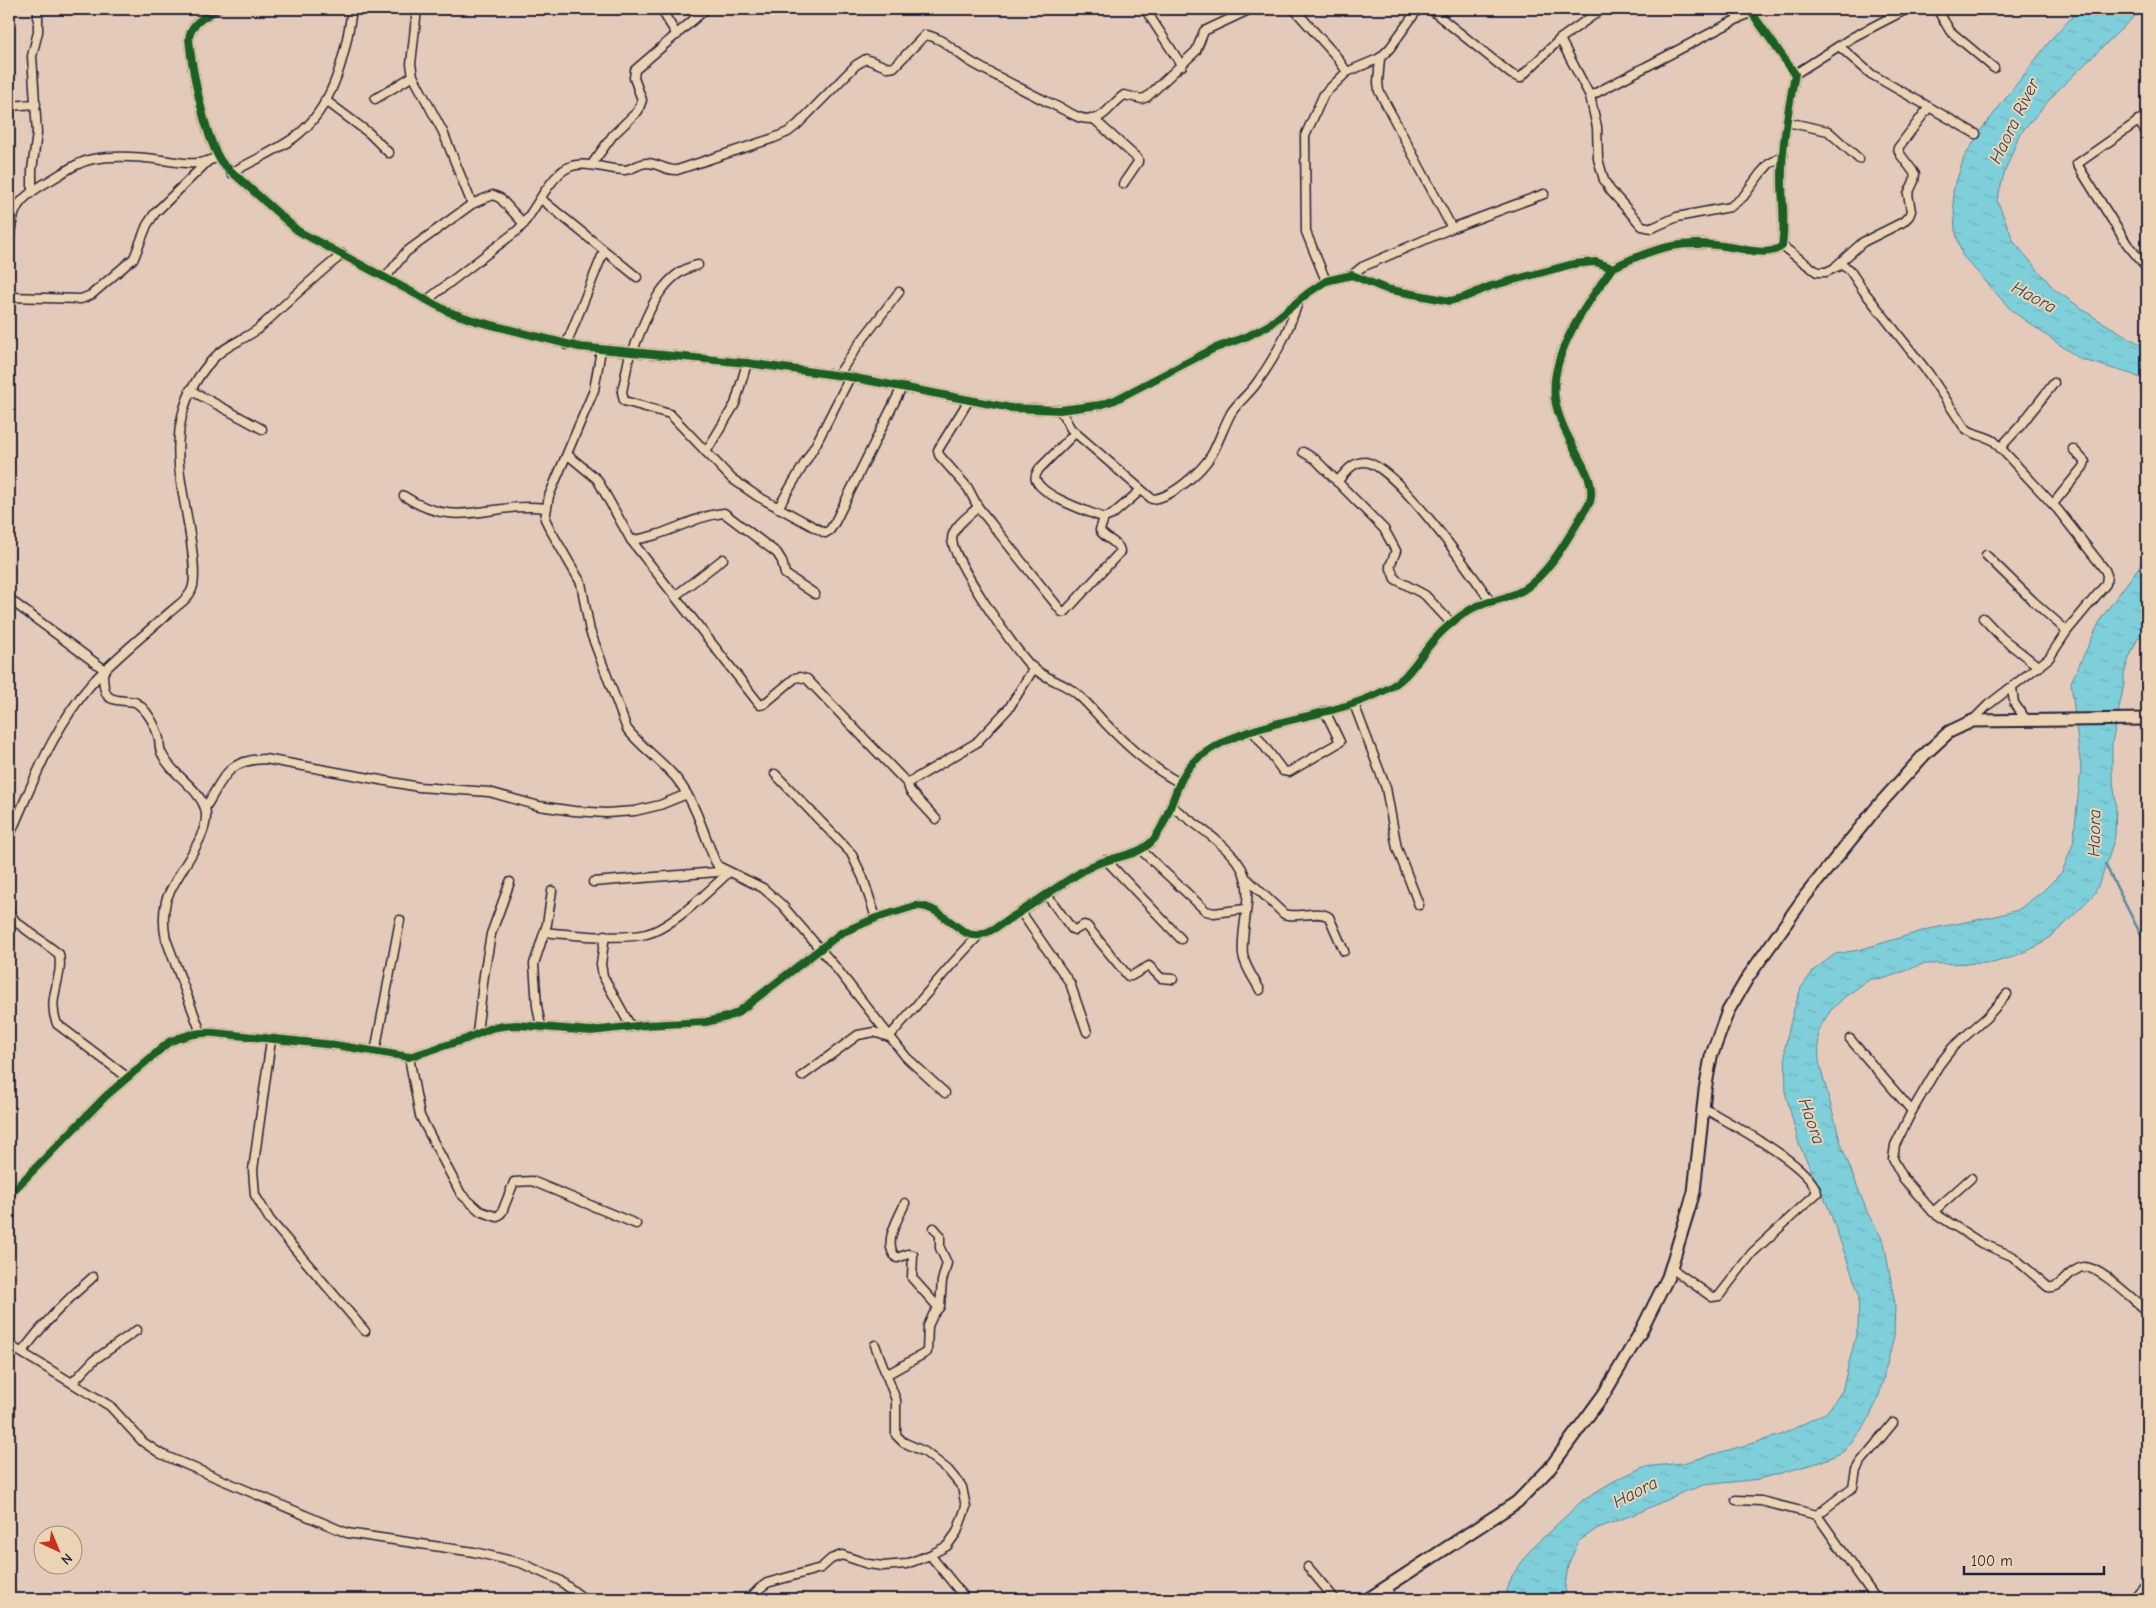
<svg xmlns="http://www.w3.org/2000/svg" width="2156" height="1608" font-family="'Comic Neue',sans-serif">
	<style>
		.water { fill: url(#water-ripples); stroke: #598a9a }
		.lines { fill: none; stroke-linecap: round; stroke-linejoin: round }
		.stream { stroke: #598a9a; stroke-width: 2.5 }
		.street-casing { stroke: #22223b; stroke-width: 11 }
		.secondary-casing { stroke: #22223b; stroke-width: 15 }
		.street { stroke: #ecd3b4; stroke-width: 8 }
		.secondary { stroke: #ecd3b4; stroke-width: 11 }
		.cycleway-casing { stroke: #ecd3b4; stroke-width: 11 }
		.cycleway { stroke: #1b5e20; stroke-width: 8 }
		.labels { text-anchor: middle; stroke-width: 4; stroke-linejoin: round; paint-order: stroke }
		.water-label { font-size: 18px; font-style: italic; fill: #34455b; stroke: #ecd3b4 }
	</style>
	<defs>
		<pattern id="water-ripples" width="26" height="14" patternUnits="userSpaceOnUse" patternTransform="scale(1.25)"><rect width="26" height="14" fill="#7ecfda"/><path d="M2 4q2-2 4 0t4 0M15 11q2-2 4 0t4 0" fill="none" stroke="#6db1bc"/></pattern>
	</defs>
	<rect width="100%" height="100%" fill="#e4caba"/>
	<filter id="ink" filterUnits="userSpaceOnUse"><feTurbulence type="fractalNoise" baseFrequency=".02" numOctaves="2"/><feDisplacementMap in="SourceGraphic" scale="10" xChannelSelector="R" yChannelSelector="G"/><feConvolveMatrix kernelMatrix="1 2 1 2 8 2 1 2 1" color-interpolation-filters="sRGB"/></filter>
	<g filter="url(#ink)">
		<g class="water">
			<path d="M 2080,9 L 2142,9 L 2056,92 L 2019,135 L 2004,174 L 1997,200 L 2014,242 L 2055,290 L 2097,319 L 2147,348 L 2147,381 L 2131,374 L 2080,359 L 2012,311 L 1962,255 L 1955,230 L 1953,191 L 1964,158 L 1979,133 L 2053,37 Z"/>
			<path d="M 2147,556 L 2147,625 L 2137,640 L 2129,658 L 2124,674 L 2124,684 L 2112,743 L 2112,773 L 2116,804 L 2115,836 L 2106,866 L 2095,893 L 2064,925 L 2040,945 L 2010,958 L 1993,963 L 1923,964 L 1886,978 L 1870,979 L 1846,996 L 1831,1010 L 1818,1030 L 1819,1062 L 1842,1147 L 1868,1214 L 1884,1242 L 1895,1304 L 1894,1337 L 1878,1399 L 1866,1424 L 1843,1452 L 1820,1462 L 1760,1479 L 1704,1485 L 1681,1493 L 1640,1512 L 1598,1528 L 1579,1541 L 1568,1565 L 1565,1587 L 1567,1599 L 1504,1599 L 1512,1576 L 1532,1548 L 1584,1499 L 1614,1481 L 1643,1467 L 1683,1463 L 1781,1435 L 1827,1412 L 1842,1391 L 1858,1327 L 1859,1294 L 1829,1209 L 1799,1144 L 1786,1095 L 1785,1047 L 1793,1012 L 1801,988 L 1814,970 L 1835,954 L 1859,950 L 1929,929 L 1992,917 L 2018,910 L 2042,892 L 2062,872 L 2073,844 L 2081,769 L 2071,682 L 2102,617 Z"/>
		</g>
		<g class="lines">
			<path class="stream" d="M 2105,864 L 2144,941 L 2144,1004 L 2147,1010"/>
			<g class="street-casing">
				<g id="street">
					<path d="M 218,9 C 206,16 190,23 189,39 C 192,70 205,140 223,164 L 298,231 L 449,312 L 476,321 L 579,347 L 747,363 L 850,377 L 1011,408 L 1060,410 L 1100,405 L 1115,400 L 1213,349 L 1248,336 L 1269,325 L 1308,293 L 1326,281 L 1352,275 L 1386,289 L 1450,301 L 1465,297 L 1491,286 L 1573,264 L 1596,262 L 1612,268 C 1656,247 1681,239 1730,247 C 1746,249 1769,257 1782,246 C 1786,221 1781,196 1782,170 C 1783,138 1789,106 1795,74 L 1749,9"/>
					<path d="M 417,9 L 411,64 L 413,76 L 443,132 L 472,204"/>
					<path d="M 661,9 L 677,35"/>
					<path d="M 1145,9 L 1182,66"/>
					<path d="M 1294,9 L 1336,56 L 1347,72 L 1324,94 L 1305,136 L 1306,232 L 1326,281"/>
					<path d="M 1418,9 L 1390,48 L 1380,58 L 1378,82 L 1379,91 L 1452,228"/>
					<path d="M 1430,9 L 1511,74 L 1520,78 L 1560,39 L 1602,9"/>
					<path d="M 1937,9 L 1950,31 L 1994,68"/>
					<path d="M 1560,39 L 1590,96 L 1597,127 L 1598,159 L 1604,180 L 1610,190 L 1642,226 L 1652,228 L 1677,217 L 1730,207 L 1743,197 L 1760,174 L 1769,164 L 1783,156"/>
					<path d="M 1347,72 L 1380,58"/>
					<path d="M 1795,74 L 1853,37 L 1907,9"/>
					<path d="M 1590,96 L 1751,12"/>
					<path d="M 375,99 L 413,76"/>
					<path d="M 325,100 L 369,133 L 389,153"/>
					<path d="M 9,106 L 36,104"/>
					<path d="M 1929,107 L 1976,134"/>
					<path d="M 2147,115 L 2077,164 L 2127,244 L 2147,268"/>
					<path d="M 1095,120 L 1138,159 L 1138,162 L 1123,184"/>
					<path d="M 2138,120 L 2147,134"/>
					<path d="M 1787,122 L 1828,131 L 1859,159"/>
					<path d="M 592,164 L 613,135 L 638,111 L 642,100 L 634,78 L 635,70 L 706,9"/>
					<path d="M 231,173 C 252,161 276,151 295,137 C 334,108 346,53 352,9"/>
					<path d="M 32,191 L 32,170 L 37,133 L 32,56 L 38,32 L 38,9"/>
					<path d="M 541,199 L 637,277"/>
					<path d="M 9,244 C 12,208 17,199 49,181 C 63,173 77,162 93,159 C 115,155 141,157 162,160 C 185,163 196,167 218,157"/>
					<path d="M 1782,246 L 1817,272 L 1826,272 L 1841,265 L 1849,269 L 1863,290 L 1929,374 L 1964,427 C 1973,436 1983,434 1994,441 L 2058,510 L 2105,570 L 2107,575 L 2106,584 L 2067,631 L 2049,658 L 1988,705 L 1972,721"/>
					<path d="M 1836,266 L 1863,242 L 1903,222 L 1909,216 L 1911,211 L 1908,194 L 1914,181 L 1915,174 L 1900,154 L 1898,148 L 1929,107 L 1871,74 L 1839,46"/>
					<path d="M 1352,275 L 1362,267 L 1452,228 L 1544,194"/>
					<path d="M 386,277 L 406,252 L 472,204 L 493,195 L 500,198 L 524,224"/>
					<path d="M 9,297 L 81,299 L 91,295 L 134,258 L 147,225 L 155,213 L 207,162"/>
					<path d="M 427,300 L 518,230 C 534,213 542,190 559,174 C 578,155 602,170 625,170 C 633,169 640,163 647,163 C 658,163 666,171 677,170 L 774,138 L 788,132 L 797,125 L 856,65 L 866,59 L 889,68 L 894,67 L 925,35 C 943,37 957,54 971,62 C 1006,82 1042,99 1078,117 C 1104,125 1106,108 1124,95 L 1142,99 L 1147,97 L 1196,51 L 1204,31 L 1251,9"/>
					<path d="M 566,345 L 604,251"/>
					<path d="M 601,350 L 594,390 L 549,496 L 545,519 L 551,531 L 581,583 L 590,631 L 627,729 C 641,747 661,760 676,778 C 695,801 704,834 715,861 L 718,866 L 763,888 L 782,905 L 833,964 L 906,1057 L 945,1093"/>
					<path d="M 630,353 L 622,392 L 624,401 L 670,414 L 731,478 L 757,496 L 825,533 L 830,530 L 835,522 L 902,387"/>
					<path d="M 632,353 C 645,321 659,273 698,265"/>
					<path d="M 838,375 L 859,344 L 899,292"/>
					<path d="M 190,390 L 262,429"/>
					<path d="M 969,400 L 938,450 L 939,455 L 968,488 L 978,507 C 970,515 952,527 952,539 C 952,559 1015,651 1032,667 C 1047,680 1065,683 1077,694 C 1089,704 1098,716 1109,727 C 1129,748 1154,769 1180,783"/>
					<path d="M 1060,410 L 1071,429 L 1152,499 C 1172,498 1202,471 1212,454 C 1219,441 1224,426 1231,413 C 1238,402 1248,395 1256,384 C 1277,355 1287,334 1299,300"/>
					<path d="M 1075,433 L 1039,469 C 1037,473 1034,476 1036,480 C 1043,497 1087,511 1104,518 L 1112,515 L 1141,490"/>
					<path d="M 2000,448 L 2021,425 L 2054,383"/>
					<path d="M 706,452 L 735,404 L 747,363"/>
					<path d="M 1303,452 L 1315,459 L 1384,529 L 1396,551 L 1390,566 L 1395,579 L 1425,595 L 1451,623"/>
					<path d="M 568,455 L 597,479 L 631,540 L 760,705 L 764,704 L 795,678 L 799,677 L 807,679 L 906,782 L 911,781 L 976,743 L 1009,708 L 1034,668"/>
					<path d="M 1337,482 C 1344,474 1352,462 1364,462 C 1393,461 1474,577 1491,602"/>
					<path d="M 404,496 C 458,532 490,501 546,508"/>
					<path d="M 2053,504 L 2083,467 L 2085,462 L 2073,449"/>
					<path d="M 978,507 L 1062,612 L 1065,612 L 1120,552 C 1120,542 1104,539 1100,530 L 1104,518"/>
					<path d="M 778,508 L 816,444 L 850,377"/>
					<path d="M 631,540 C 666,537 692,516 724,513 L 777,553 L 782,561 L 785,574 L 815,594"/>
					<path d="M 1986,555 L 2033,601 L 2067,631"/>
					<path d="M 675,596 L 723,559"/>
					<path d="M 9,599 L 105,670"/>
					<path d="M 1983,618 L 2002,638 L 2039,667"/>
					<path d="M 103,672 C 103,703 110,699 135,702 C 147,709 156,726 159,739 C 160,744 159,750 162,754 C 171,774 197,786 205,808 C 213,834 174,875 166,901 C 163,914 163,926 166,939 L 201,1033"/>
					<path d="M 2012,688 L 2014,703 L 2027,721"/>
					<path d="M 1354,704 L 1386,788 L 1397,848 L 1419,905"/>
					<path d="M 1253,731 L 1283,771 L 1289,772 L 1340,742 L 1325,711"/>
					<path d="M 775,774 L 851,853 L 863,878 L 876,918"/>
					<path d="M 907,782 L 910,791 L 936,819"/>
					<path d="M 1171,806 C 1193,823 1229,845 1242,869 C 1255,895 1240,927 1243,955 C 1245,967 1254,979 1260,990"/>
					<path d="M 205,808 C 224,778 226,760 265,759 L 419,787 L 489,792 L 539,806 L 574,811 L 606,813 L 635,811 L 660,805 L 687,794"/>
					<path d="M 9,837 C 33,783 53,727 93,682 C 116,657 144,635 169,613 C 176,606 189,599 192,589 C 199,572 185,508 182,488 C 173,438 179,392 217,355 C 229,344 245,339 258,329 C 286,304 313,277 343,254"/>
					<path d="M 1141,850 L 1206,911 L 1214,913 L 1245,909"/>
					<path d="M 1106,860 L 1181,939"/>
					<path d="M 1245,877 L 1284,914 C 1297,919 1317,909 1329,917 L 1344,951"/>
					<path d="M 593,882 L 717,872 L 722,869"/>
					<path d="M 1047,895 L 1072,929 L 1075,930 L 1084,925 L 1087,926 L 1128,976 L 1131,976 L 1149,966 L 1161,978 L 1173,979"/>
					<path d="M 9,912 L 16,922 L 59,954 C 64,979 46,997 57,1024 L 127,1077"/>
					<path d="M 1021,912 L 1070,983 L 1087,1032"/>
					<path d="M 545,932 C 571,935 621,940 646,934 C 670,929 710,890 729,872"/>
					<path d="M 605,935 L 601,964 L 603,976 L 631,1027"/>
					<path d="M 2007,994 L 1987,1017 L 1953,1047 L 1939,1065 L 1912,1111 L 1895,1145 L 1893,1159 L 1904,1179 L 1933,1212 L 1981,1243 L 2012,1256 L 2048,1287 C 2058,1289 2063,1280 2070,1274 C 2074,1271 2079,1267 2084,1267 C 2101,1267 2133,1300 2147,1311"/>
					<path d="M 541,1027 L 537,1006 L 534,964 L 547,924 L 552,891"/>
					<path d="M 477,1033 L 484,975 L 491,934 L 510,882"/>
					<path d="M 1850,1039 L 1912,1111"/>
					<path d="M 271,1040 L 253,1170 L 255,1195 L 270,1220 L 365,1331"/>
					<path d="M 375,1052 L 400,920"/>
					<path d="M 409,1057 L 420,1116 L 461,1194 L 480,1211 L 497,1217 L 502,1212 L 514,1182 L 532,1181 L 636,1224"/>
					<path d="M 802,1076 L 858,1035 L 874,1032 L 889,1037 L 952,964 L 979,935"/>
					<path d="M 9,1195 L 106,1096 L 169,1042 C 185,1035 198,1032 214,1033 L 335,1045 L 409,1057 L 466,1039 L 491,1028 L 503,1026 L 517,1025 L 591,1031 L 646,1025 L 706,1022 L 727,1017 L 737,1013 L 841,933 L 876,918 L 915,906 C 943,904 959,939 979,935 C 990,933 1000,925 1009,919 C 1036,903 1061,883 1088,868 C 1110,855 1137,859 1154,839 C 1173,815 1174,776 1199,757 C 1243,724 1301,721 1352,704 C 1370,698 1392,689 1405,676 C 1420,660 1430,641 1447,627 C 1455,620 1465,612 1475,607 C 1491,600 1508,599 1523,590 C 1552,572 1572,530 1590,502 C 1595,483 1584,468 1576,452 C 1567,435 1558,418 1555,399 C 1549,353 1588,303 1612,268"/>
					<path d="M 905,1203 C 899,1218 881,1244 897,1258 L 908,1254 L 913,1255 L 912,1278 L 939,1308"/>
					<path d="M 1933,1212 L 1971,1178"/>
					<path d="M 1671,1268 L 1712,1297 L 1719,1296 L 1752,1253 L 1817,1193 C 1810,1164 1730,1124 1704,1108"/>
					<path d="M 9,1345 L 110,1406 L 143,1442 L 161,1454 L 347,1533 L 474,1552 L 521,1563 L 559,1580 L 584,1599"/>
					<path d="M 22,1352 C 43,1324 66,1300 93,1277"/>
					<path d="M 886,1375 L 927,1352 L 928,1326 L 933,1315 L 940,1306 L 942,1281 L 947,1263 L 940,1248 L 940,1235 L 934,1228"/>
					<path d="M 73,1382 L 94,1360 L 137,1330"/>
					<path d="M 1736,1500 L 1761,1501 L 1817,1515 L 1876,1599"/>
					<path d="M 1817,1515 L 1853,1487 L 1856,1470 L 1860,1463 L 1893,1423"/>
					<path d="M 930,1555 L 966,1599"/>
					<path d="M 1308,1567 L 1335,1599"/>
					<path d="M 1385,1588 L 1394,1599"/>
					<path d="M 749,1599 L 759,1589 L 767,1583 L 821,1568 L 831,1559 L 842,1555 L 868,1564 L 883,1566 L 906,1564 L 930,1555 L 947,1546 L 957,1532 L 966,1507 L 962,1487 L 948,1470 L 925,1452 L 903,1442 L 896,1435 L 896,1400 L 875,1345"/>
					<path d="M 2132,1599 L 2147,1582"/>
				</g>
			</g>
			<g class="secondary-casing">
				<path id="secondary" d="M 1368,1599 L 1517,1502 L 1550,1468 L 1604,1394 L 1640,1333 L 1668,1277 L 1694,1192 L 1705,1090 L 1711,1057 L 1728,1011 L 1748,977 L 1806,895 L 1878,806 L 1924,755 L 1949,732 L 1972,721 L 2147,719"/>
			</g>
			<use href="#street" class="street"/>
			<use href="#secondary" class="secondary"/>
			<g class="cycleway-casing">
				<g id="cycleway">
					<path d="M 218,9 C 206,16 190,23 189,39 C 192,70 205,140 223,164 L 298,231 L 449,312 L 476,321 L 579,347 L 747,363 L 850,377 L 1011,408 L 1060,410 L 1100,405 L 1115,400 L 1213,349 L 1248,336 L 1269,325 L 1308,293 L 1326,281 L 1352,275 L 1386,289 L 1450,301 L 1465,297 L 1491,286 L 1573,264 L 1596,262 L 1612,268 C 1656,247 1681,239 1730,247 C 1746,249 1769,257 1782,246 C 1786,221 1781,196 1782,170 C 1783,138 1789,106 1795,74 L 1749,9"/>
					<path d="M 9,1195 L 106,1096 L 169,1042 C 185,1035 198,1032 214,1033 L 335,1045 L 409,1057 L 466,1039 L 491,1028 L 503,1026 L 517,1025 L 591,1031 L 646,1025 L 706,1022 L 727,1017 L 737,1013 L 841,933 L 876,918 L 915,906 C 943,904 959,939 979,935 C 990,933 1000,925 1009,919 C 1036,903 1061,883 1088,868 C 1110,855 1137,859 1154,839 C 1173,815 1174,776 1199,757 C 1243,724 1301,721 1352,704 C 1370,698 1392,689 1405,676 C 1420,660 1430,641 1447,627 C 1455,620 1465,612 1475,607 C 1491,600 1508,599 1523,590 C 1552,572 1572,530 1590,502 C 1595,483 1584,468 1576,452 C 1567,435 1558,418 1555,399 C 1549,353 1588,303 1612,268"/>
				</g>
			</g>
			<use href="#cycleway" class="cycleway"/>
		</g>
	</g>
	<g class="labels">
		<g class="water-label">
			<text transform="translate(2014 121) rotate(-64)" y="6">Haora River</text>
			<text transform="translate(2034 297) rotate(28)" y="6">Haora</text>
			<text transform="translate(2094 833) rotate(-89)" y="6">Haora</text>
			<text transform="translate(1812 1121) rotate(71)" y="6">Haora</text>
			<text transform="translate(1635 1492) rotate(-27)" y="6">Haora</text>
		</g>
	</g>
	<rect width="2156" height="1608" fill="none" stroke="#ecd3b4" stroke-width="30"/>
	<rect x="15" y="15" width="2126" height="1578" fill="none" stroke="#22223b" stroke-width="2" filter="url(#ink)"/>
	<g transform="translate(58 1550) rotate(136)"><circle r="24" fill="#ecd3b4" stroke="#9b8c84"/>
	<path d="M0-4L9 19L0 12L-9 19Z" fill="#c8321e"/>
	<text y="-8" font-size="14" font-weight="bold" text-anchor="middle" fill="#22223b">N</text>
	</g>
	<path d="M1964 1566v8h140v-8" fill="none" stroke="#22223b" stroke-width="2.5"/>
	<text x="1971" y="1566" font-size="15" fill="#22223b" stroke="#ecd3b4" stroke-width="4" paint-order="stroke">100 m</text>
</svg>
